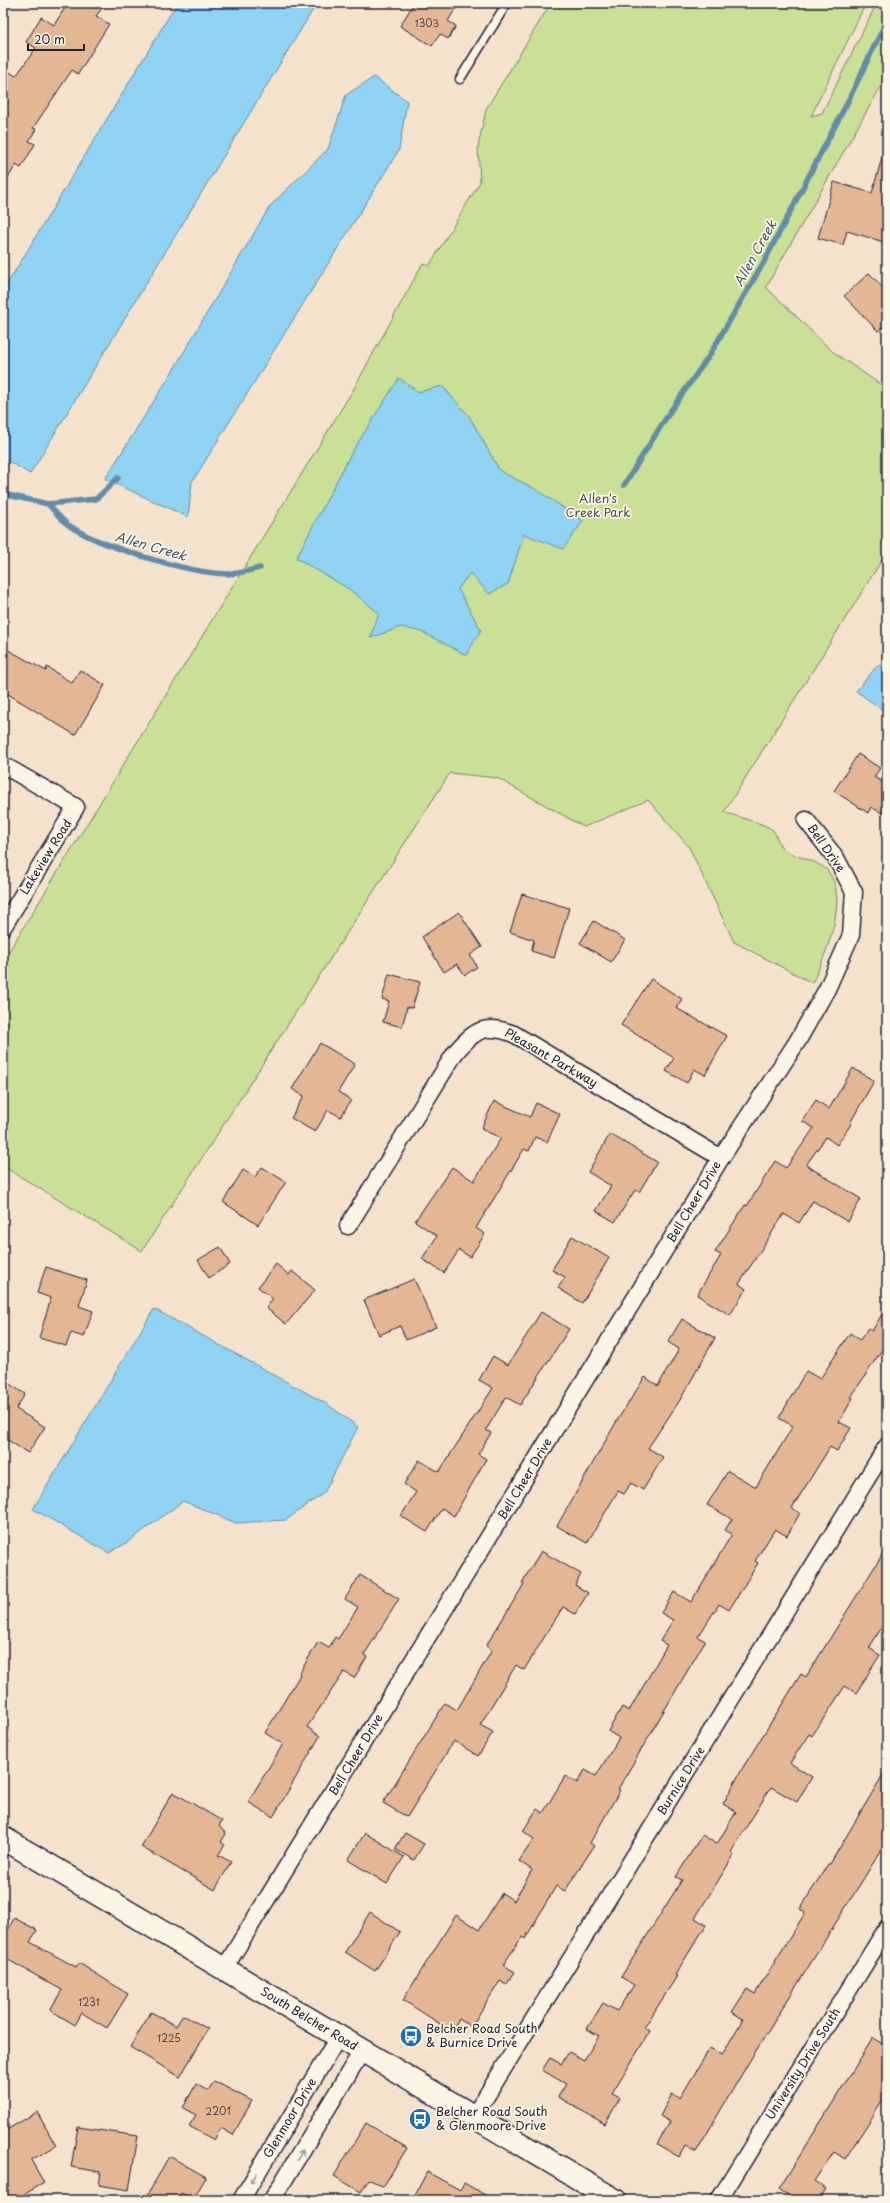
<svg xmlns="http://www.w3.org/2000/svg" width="890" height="2203" font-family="'Playpen Sans',sans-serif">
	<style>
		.green { fill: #c9e096; stroke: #768168 }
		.water { fill: #90d3f2; stroke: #648ca9 }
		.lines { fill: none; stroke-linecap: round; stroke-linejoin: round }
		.stream { stroke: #648ca9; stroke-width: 5.5 }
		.building { fill: #e4b794; stroke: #22223b }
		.lane-casing { stroke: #22223b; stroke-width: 11 }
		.street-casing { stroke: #22223b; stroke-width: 19 }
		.secondary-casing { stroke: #22223b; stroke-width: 25 }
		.lane { stroke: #fcf5e5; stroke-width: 8 }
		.street { stroke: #fcf5e5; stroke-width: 16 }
		.secondary { stroke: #fcf5e5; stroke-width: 22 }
		.oneway { stroke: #9a9698 }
		.labels { text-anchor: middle; stroke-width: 3.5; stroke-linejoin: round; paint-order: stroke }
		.number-label { font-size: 10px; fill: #524751 }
		.park-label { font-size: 12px; fill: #4c5252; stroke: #fcf5e5 }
		.street-label { font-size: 12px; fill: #22223b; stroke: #fcf5e5 }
		.poi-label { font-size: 12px; fill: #22223b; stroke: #fcf5e5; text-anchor: start }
		.water-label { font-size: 13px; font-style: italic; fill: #435772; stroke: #fcf5e5 }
	</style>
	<rect width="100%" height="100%" fill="#f5e2cd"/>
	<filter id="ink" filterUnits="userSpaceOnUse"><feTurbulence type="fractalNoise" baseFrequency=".025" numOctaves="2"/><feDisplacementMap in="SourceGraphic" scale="8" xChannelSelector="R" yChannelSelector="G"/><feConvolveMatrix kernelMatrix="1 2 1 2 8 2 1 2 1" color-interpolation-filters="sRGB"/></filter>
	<g filter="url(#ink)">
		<path class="green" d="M 551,3 L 866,3 L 811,116 L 822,113 L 877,3 L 887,3 L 887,76 L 766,287 L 833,352 L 887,389 L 887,552 L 724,812 C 734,816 767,824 773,830 C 777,835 778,844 783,849 C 792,856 817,860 827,870 C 851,897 825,957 812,983 L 734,942 L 689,847 L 648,800 L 584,827 L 497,778 L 450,773 L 142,1251 L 3,1166 L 3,961 L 353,390 L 423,263 L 429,266 L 480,182 L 478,147 L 486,109 Z"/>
		<g class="water">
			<path d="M 177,3 L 317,3 L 30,474 L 3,458 L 3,291 Z"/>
			<path d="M 374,77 L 407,101 L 399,150 L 192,482 L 188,517 L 105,479 L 171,374 L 270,206 L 328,149 L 346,95 Z"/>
			<path d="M 399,378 L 418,392 L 442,386 L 469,416 L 500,471 L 537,490 L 583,521 L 563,549 L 524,534 L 508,584 L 489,594 L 470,573 L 458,589 L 481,630 L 466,655 L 422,632 L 401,627 L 370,638 L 379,613 L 349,589 L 296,558 L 352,452 Z"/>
			<path d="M 878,665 L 887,670 L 887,717 L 883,710 L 856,691 Z"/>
			<path d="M 154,1309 L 327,1404 L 358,1427 L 324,1493 L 286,1520 L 236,1523 L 183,1501 L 128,1542 L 109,1553 L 33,1509 Z"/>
		</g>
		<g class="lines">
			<g class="stream">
				<path d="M 624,485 L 671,410 L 709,356 L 765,260 L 847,103 L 887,20"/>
				<path d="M 3,494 L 48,504 L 96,499 L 118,478"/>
				<path d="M 48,504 C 54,511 60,518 67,524 C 97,546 189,573 227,574 C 238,574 250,570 260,568"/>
			</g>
		</g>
		<g class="building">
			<path d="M 68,3 L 106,3 L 96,16 L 109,24 L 78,74 L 72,70 L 33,128 L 36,129 L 29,141 L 35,144 L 21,168 L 16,165 L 3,186 L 3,68 L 16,76 L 36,48 L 26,42 L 41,17 L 54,25 Z"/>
			<path d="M 414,3 L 459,3 L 448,21 L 456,26 L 448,39 L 440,34 L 432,46 L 400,26 Z"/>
			<path d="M 883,154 L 887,154 L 887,232 L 884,242 L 847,231 L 843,245 L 818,238 L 834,182 L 872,193 Z"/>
			<path d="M 869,273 L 887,292 L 887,323 L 878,331 L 844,296 Z"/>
			<path d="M 3,647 L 46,671 L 47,667 L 72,683 L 80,670 L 105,685 L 75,735 L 3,691 Z"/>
			<path d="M 858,754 L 880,768 L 874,777 L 887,785 L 887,805 L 882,813 L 871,807 L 868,813 L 834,791 Z"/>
			<path d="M 522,894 L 569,908 L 554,958 L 531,951 L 534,940 L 510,932 Z"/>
			<path d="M 459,912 L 482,947 L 470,955 L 477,967 L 465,975 L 457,964 L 444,972 L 422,937 Z"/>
			<path d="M 594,921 L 625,940 L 611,962 L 580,943 Z"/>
			<path d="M 389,974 L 420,982 L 412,1008 L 407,1007 L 402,1027 L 383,1022 L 389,1001 L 382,999 Z"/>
			<path d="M 651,979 L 682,999 L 676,1008 L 727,1036 L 705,1075 L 694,1069 L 687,1083 L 666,1071 L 674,1058 L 621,1025 Z"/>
			<path d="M 320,1043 L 355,1064 L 338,1092 L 351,1100 L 341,1117 L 328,1110 L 315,1132 L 291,1118 L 304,1096 L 292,1089 Z"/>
			<path d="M 853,1068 L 874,1081 L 850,1123 L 851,1124 L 837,1145 L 826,1137 L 806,1165 L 861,1199 L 848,1222 L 813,1201 L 799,1223 L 784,1214 L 739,1284 L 746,1289 L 730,1315 L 697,1295 L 721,1255 L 715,1252 L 745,1205 L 747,1206 L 775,1161 L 786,1168 L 814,1128 L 802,1121 L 816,1100 L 829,1109 Z"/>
			<path d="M 494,1101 L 530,1117 L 536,1103 L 560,1114 L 547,1142 L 535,1137 L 529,1151 L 524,1149 L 476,1228 L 485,1234 L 470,1257 L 459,1250 L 444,1273 L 422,1259 L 437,1236 L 415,1221 L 452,1167 L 474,1181 L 501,1138 L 481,1129 Z"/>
			<path d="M 610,1134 L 657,1162 L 639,1192 L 635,1190 L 615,1222 L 596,1211 L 611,1186 L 588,1172 Z"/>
			<path d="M 262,1167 L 286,1182 L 258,1225 L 223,1202 L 243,1170 L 255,1177 Z"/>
			<path d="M 572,1236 L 609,1258 L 582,1303 L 558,1288 L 565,1277 L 552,1270 Z"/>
			<path d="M 220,1247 L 230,1264 L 209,1278 L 198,1260 Z"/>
			<path d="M 276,1264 L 289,1275 L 292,1271 L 315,1290 L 286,1324 L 266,1308 L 273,1299 L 258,1287 Z"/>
			<path d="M 46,1267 L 87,1280 L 79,1306 L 93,1311 L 84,1337 L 71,1333 L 66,1346 L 39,1338 L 51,1298 L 37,1293 Z"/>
			<path d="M 414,1279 L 436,1327 L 406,1340 L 400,1326 L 379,1335 L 364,1300 Z"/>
			<path d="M 887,1306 L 887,1342 L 851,1397 L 853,1398 L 839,1422 L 851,1428 L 837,1451 L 830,1447 L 792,1508 L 800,1513 L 787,1536 L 775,1529 L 755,1561 L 758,1563 L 729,1610 L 719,1604 L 698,1637 L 705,1641 L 618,1789 L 620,1790 L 590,1843 L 594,1846 L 565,1891 L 556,1886 L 525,1939 L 522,1937 L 503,1965 L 515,1972 L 506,1985 L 500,1981 L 471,2027 L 459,2019 L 451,2031 L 403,2000 L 456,1915 L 479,1930 L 502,1893 L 514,1901 L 532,1870 L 519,1861 L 534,1839 L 523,1831 L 537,1809 L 543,1813 L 565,1776 L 577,1783 L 585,1770 L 596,1776 L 619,1738 L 608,1731 L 622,1707 L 629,1711 L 667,1645 L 660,1641 L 673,1620 L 661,1613 L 674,1592 L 691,1602 L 732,1534 L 725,1530 L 732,1519 L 707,1505 L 728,1471 L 756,1487 L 793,1426 L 779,1418 L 806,1371 L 820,1379 L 850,1333 L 860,1340 L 868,1328 L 872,1331 Z"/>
			<path d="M 541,1312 L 569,1329 L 520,1405 L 506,1397 L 486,1430 L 491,1433 L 478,1454 L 486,1459 L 454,1516 L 442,1508 L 427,1532 L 401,1516 L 416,1492 L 404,1484 L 419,1460 L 439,1472 L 493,1388 L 479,1380 L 493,1356 L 508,1365 Z"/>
			<path d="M 682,1319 L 715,1338 L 680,1400 L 648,1448 L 663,1457 L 643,1490 L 631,1483 L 624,1494 L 618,1491 L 587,1543 L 557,1526 L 618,1419 L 645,1377 L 658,1386 L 679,1349 L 668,1342 Z"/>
			<path d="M 3,1380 L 25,1394 L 16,1409 L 45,1427 L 28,1453 L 3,1437 Z"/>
			<path d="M 887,1547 L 887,1619 L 869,1648 L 880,1655 L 856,1693 L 845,1686 L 812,1736 L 809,1734 L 790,1763 L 812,1777 L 797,1802 L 771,1787 L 731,1852 L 734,1855 L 695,1918 L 706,1925 L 675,1975 L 677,1976 L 644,2028 L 650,2031 L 612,2094 L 620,2098 L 605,2124 L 558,2097 L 566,2084 L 542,2070 L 550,2058 L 561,2064 L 569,2052 L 584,2060 L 599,2036 L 587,2029 L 603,2003 L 617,2011 L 634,1985 L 621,1977 L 682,1880 L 676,1877 L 702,1835 L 717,1844 L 736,1812 L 723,1804 L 742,1769 L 801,1674 L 806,1677 Z"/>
			<path d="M 541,1551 L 581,1574 L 575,1585 L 588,1593 L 575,1614 L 563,1607 L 524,1670 L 516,1665 L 480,1725 L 493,1732 L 478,1756 L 454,1741 L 407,1817 L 383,1803 L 445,1703 L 457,1710 L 492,1650 L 486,1646 L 524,1584 L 522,1583 Z"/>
			<path d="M 360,1575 L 399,1599 L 364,1655 L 367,1657 L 354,1678 L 344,1672 L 307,1727 L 320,1736 L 273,1817 L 248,1802 L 283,1744 L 265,1733 L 300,1675 L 299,1674 L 318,1642 L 329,1648 L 335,1637 L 338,1639 L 358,1607 L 345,1599 Z"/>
			<path d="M 887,1768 L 887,1841 L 752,2057 L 696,2152 L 685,2146 L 679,2157 L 657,2144 L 670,2122 L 660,2116 L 672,2094 L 680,2098 L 710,2048 L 722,2055 L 743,2019 L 732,2012 L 747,1989 L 755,1994 L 805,1913 L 800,1909 L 828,1864 L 830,1864 Z"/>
			<path d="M 173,1792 L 222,1821 L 219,1826 L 226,1834 L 221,1842 L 225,1845 L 218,1855 L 231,1862 L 215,1890 L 141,1847 Z"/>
			<path d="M 365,1833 L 404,1857 L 387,1884 L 348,1860 Z"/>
			<path d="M 405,1833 L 424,1844 L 414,1860 L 395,1849 Z"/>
			<path d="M 370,1912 L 400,1932 L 375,1971 L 345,1952 Z"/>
			<path d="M 14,1918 L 37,1930 L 30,1942 L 76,1967 L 79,1963 L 128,1994 L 107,2028 L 82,2013 L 75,2025 L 50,2010 L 62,1990 L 3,1957 L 3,1927 L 8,1930 Z"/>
			<path d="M 151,2012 L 176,2026 L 183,2015 L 208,2029 L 180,2077 L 130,2047 Z"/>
			<path d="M 873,2038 L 887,2047 L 887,2094 L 845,2159 L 834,2152 L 814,2181 L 826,2189 L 819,2200 L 795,2200 L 779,2189 Z"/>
			<path d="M 214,2081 L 252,2101 L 233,2135 L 221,2128 L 214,2140 L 189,2126 L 196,2115 L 183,2108 L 196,2084 L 208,2091 Z"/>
			<path d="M 37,2112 L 56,2146 L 31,2160 L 44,2183 L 14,2200 L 3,2200 L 3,2132 Z"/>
			<path d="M 366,2123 L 407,2148 L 383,2187 L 369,2179 L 361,2192 L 334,2176 Z"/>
			<path d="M 78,2127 L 138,2136 L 129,2190 L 99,2185 L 101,2172 L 71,2167 Z"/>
			<path d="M 169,2156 L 206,2177 L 193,2200 L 181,2193 L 177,2200 L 145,2200 Z"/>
			<path d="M 427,2172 L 460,2190 L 464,2183 L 494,2200 L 412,2200 Z"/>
		</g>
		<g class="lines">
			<g class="lane-casing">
				<path id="lane" d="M 460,79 L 507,3"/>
			</g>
			<g class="street-casing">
				<g id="street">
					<path d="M 3,765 L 76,807 L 3,927"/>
					<path d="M 348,1226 L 455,1053 C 474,1030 485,1023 514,1034 L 721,1158"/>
					<path d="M 224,1969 L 721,1158 L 797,1042 L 827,989 L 851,935 L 854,892 L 836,858 L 806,820"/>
					<path d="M 474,2116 L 887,1446"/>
					<path d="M 241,2200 L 339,2036"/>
					<path d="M 272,2200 L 362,2051"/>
					<path d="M 719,2200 L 887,1928"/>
				</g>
			</g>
			<g class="secondary-casing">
				<path id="secondary" d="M 3,1838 L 615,2200"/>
			</g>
			<use href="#lane" class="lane"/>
			<use href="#street" class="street"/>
			<use href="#secondary" class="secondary"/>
		</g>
		<defs><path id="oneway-shaft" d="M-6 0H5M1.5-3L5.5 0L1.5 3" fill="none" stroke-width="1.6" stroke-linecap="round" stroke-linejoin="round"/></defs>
		<g class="oneway">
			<use href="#oneway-shaft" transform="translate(300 2155) rotate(-59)"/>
			<use href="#oneway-shaft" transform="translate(254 2178) rotate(121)"/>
		</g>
	</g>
	<defs>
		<g id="bus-disc" transform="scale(1.15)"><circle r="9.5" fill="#1f6fb2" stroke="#fcf5e5"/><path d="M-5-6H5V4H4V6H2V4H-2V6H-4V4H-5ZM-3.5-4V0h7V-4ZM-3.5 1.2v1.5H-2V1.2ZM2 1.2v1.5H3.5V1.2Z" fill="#fff"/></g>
	</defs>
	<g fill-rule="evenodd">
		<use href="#bus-disc" x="411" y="2036"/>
		<use href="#bus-disc" x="420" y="2119"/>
	</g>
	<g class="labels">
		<g class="number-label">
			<text x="427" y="27">1303</text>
			<text x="89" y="2006">1231</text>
			<text x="169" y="2042">1225</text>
			<text x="218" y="2115">2201</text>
		</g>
		<g class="park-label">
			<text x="598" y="503">Allen's<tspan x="598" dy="14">Creek Park</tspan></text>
		</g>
		<g class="street-label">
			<text transform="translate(826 848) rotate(55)" y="4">Bell Drive</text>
			<text transform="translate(46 857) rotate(-58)" y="4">Lakeview Road</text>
			<text transform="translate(551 1058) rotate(30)" y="4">Pleasant Parkway</text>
			<text transform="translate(694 1202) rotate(-59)" y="4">Bell Cheer Drive</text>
			<text transform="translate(525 1479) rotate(-59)" y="4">Bell Cheer Drive</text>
			<text transform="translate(356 1755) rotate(-59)" y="4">Bell Cheer Drive</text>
			<text transform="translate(681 1781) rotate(-58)" y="4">Burnice Drive</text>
			<text transform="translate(309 2019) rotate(31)" y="4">South Belcher Road</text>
			<text transform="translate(803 2064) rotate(-58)" y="4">University Drive South</text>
			<text transform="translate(290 2118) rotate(-59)" y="4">Glenmoor Drive</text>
		</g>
		<g class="poi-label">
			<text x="426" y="2033">Belcher Road South<tspan x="426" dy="14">&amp; Burnice Drive</tspan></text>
			<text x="436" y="2116">Belcher Road South<tspan x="436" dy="14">&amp; Glenmoore Drive</tspan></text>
		</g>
		<g class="water-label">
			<text transform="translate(755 253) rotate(-61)" y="5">Allen Creek</text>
			<text transform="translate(151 546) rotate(16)" y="5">Allen Creek</text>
		</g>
	</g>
	<rect width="890" height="2203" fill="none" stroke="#fcf5e5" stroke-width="16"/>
	<rect x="8" y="8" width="874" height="2187" fill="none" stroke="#22223b" stroke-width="1.5" filter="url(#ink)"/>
	<path d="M28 44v6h56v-6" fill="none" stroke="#22223b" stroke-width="2"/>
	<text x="34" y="44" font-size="12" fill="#22223b" stroke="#fcf5e5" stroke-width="3" paint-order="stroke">20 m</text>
</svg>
